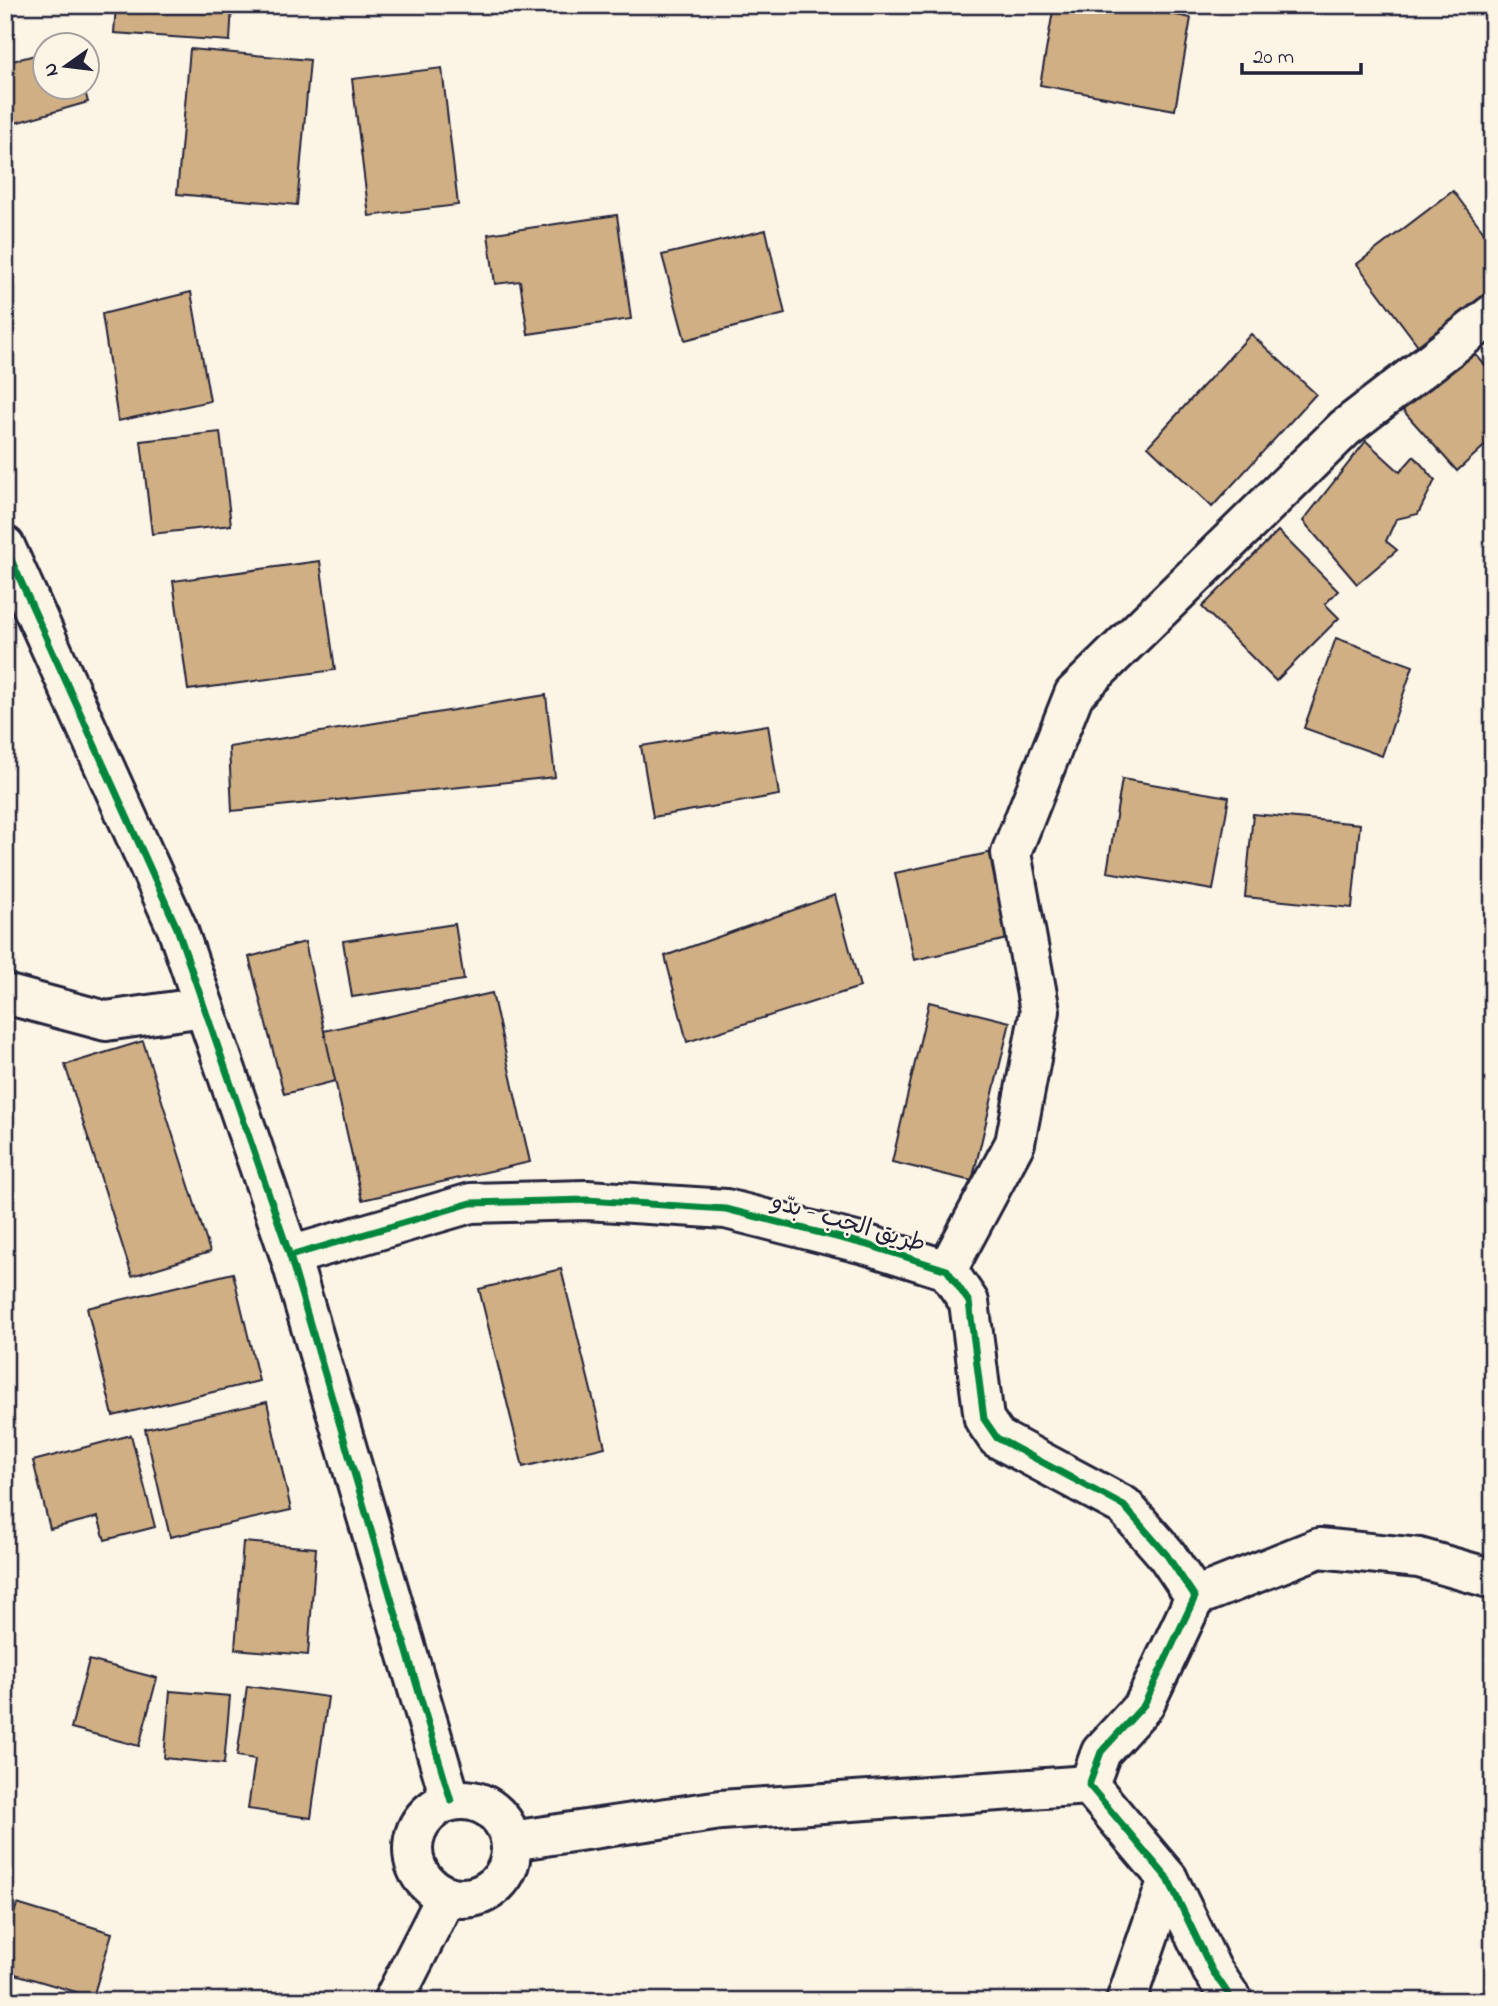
<svg xmlns="http://www.w3.org/2000/svg" width="1498" height="2006" font-family="'Indie Flower','Playpen Sans Arabic',sans-serif">
	<style>
		.building { fill: #cfaf83; stroke: #22223b; stroke-width: 2 }
		.lines { fill: none; stroke-linecap: round; stroke-linejoin: round }
		.minor-casing { stroke: #22223b; stroke-width: 44 }
		.minor { stroke: #fcf5e5; stroke-width: 38 }
		.cycleway-casing { stroke: #fcf5e5; stroke-width: 11 }
		.cycleway { stroke: #00873e; stroke-width: 7 }
		.labels { text-anchor: middle; stroke-width: 5; stroke-linejoin: round; paint-order: stroke }
		.street-label { font-size: 24px; fill: #22223b; stroke: #fcf5e5 }
	</style>
	<rect width="100%" height="100%" fill="#fcf5e5"/>
	<filter id="ink" filterUnits="userSpaceOnUse"><feTurbulence type="fractalNoise" baseFrequency=".0143" numOctaves="2"/><feDisplacementMap in="SourceGraphic" scale="14" xChannelSelector="R" yChannelSelector="G"/><feConvolveMatrix kernelMatrix="1 2 1 2 8 2 1 2 1" color-interpolation-filters="sRGB"/></filter>
	<g filter="url(#ink)">
		<g class="building">
			<path d="M 116,5 L 232,5 L 230,41 L 114,33 Z"/>
			<path d="M 1054,5 L 1125,5 L 1191,18 L 1175,110 L 1040,85 Z"/>
			<path d="M 190,49 L 310,60 L 297,205 L 177,194 Z"/>
			<path d="M 46,52 L 46,88 L 84,88 L 88,102 L 5,126 L 5,63 Z"/>
			<path d="M 442,68 L 458,205 L 369,216 L 352,79 Z"/>
			<path d="M 1453,191 L 1493,244 L 1493,293 L 1420,348 L 1357,264 Z"/>
			<path d="M 617,215 L 631,319 L 528,334 L 520,281 L 495,284 L 488,234 Z"/>
			<path d="M 766,230 L 785,314 L 685,340 L 662,255 Z"/>
			<path d="M 191,292 L 210,401 L 118,421 L 102,314 Z"/>
			<path d="M 1251,334 L 1316,394 L 1212,507 L 1148,446 Z"/>
			<path d="M 1468,346 L 1493,374 L 1493,438 L 1457,471 L 1400,407 Z"/>
			<path d="M 220,432 L 231,525 L 152,534 L 141,441 Z"/>
			<path d="M 1366,441 L 1400,472 L 1414,456 L 1435,480 L 1418,514 L 1396,519 L 1386,541 L 1397,550 L 1357,584 L 1303,521 Z"/>
			<path d="M 1278,531 L 1338,591 L 1325,604 L 1339,618 L 1276,681 L 1202,607 Z"/>
			<path d="M 320,561 L 335,670 L 188,690 L 173,581 Z"/>
			<path d="M 1336,638 L 1413,666 L 1382,756 L 1304,728 Z"/>
			<path d="M 546,695 L 555,777 L 232,811 L 229,747 Z"/>
			<path d="M 768,725 L 779,795 L 653,817 L 641,746 Z"/>
			<path d="M 1122,779 L 1229,797 L 1213,890 L 1107,872 Z"/>
			<path d="M 1253,814 L 1360,824 L 1352,908 L 1245,897 Z"/>
			<path d="M 993,852 L 1012,938 L 914,960 L 895,873 Z"/>
			<path d="M 835,895 L 860,987 L 687,1042 L 665,956 Z"/>
			<path d="M 455,924 L 464,980 L 352,997 L 343,941 Z"/>
			<path d="M 305,942 L 324,1031 L 339,1080 L 284,1094 L 249,957 Z"/>
			<path d="M 492,993 L 530,1162 L 362,1200 L 324,1031 Z"/>
			<path d="M 929,1002 L 1010,1022 L 972,1181 L 892,1162 Z"/>
			<path d="M 143,1041 L 210,1252 L 132,1276 L 65,1065 Z"/>
			<path d="M 561,1269 L 605,1447 L 523,1467 L 479,1289 Z"/>
			<path d="M 233,1273 L 259,1381 L 113,1416 L 87,1308 Z"/>
			<path d="M 267,1402 L 291,1510 L 170,1537 L 145,1429 Z"/>
			<path d="M 131,1435 L 155,1527 L 105,1540 L 98,1517 L 50,1529 L 33,1461 Z"/>
			<path d="M 243,1542 L 316,1548 L 308,1655 L 235,1649 Z"/>
			<path d="M 89,1660 L 157,1678 L 139,1746 L 71,1728 Z"/>
			<path d="M 247,1686 L 328,1697 L 311,1818 L 248,1809 L 255,1759 L 237,1756 Z"/>
			<path d="M 170,1691 L 230,1696 L 224,1764 L 164,1758 Z"/>
			<path d="M 17,1904 L 112,1933 L 93,1997 L 5,1971 L 5,1945 Z"/>
		</g>
		<g class="lines">
			<g class="minor-casing">
				<g id="minor">
					<path d="M 5,546 L 177,928 L 290,1256 L 451,1801"/>
					<path d="M 5,994 L 106,1021 L 204,1007"/>
					<path d="M 290,1256 L 471,1203 L 587,1200 L 726,1209 L 868,1245 L 947,1270 L 969,1302 L 984,1419 L 997,1438 L 1124,1506 L 1166,1554 L 1195,1597 L 1144,1705 L 1101,1752 L 1089,1785 L 1168,1879 L 1212,1970 L 1233,2001"/>
					<path d="M 947,1270 L 1015,1143 L 1040,1011 L 1011,853 L 1074,694 L 1345,428 L 1493,314"/>
					<path d="M 1195,1597 L 1319,1548 L 1419,1558 L 1493,1579"/>
					<circle cx="462" cy="1849" r="49"/>
					<path d="M 511,1841 L 721,1810 L 1089,1785"/>
					<path d="M 393,2001 L 446,1897"/>
					<path d="M 1126,2001 L 1168,1879"/>
				</g>
			</g>
			<use href="#minor" class="minor"/>
			<g class="cycleway-casing">
				<g id="cycleway">
					<path d="M 5,546 L 177,928 L 290,1256 L 451,1801"/>
					<path d="M 290,1256 L 471,1203 L 587,1200 L 726,1209 L 868,1245 L 947,1270 L 969,1302 L 984,1419 L 997,1438 L 1124,1506 L 1166,1554 L 1195,1597 L 1144,1705 L 1101,1752 L 1089,1785 L 1168,1879 L 1212,1970 L 1233,2001"/>
				</g>
			</g>
			<use href="#cycleway" class="cycleway"/>
		</g>
	</g>
	<g class="labels">
		<g class="street-label">
			<text transform="translate(849 1222) rotate(16)" y="8">طريق الجب - بدّو</text>
		</g>
	</g>
	<rect width="1498" height="2006" fill="none" stroke="#fcf5e5" stroke-width="28"/>
	<rect x="14" y="14" width="1470" height="1978" fill="none" stroke="#22223b" stroke-width="2.5" filter="url(#ink)"/>
	<g transform="translate(66 66) rotate(256)"><circle r="33" fill="#fcf5e5" stroke="#a5a1a1" stroke-width="2"/>
	<path d="M0-5L12 26L0 18L-12 26Z" fill="#22223b"/>
	<text y="-10" font-size="19" font-weight="bold" text-anchor="middle" fill="#22223b">N</text>
	</g>
	<path d="M1242 63v10h119v-10" fill="none" stroke="#22223b" stroke-width="3.5"/>
	<text x="1253" y="63" font-size="21" fill="#22223b" stroke="#fcf5e5" stroke-width="5" paint-order="stroke">20 m</text>
</svg>
